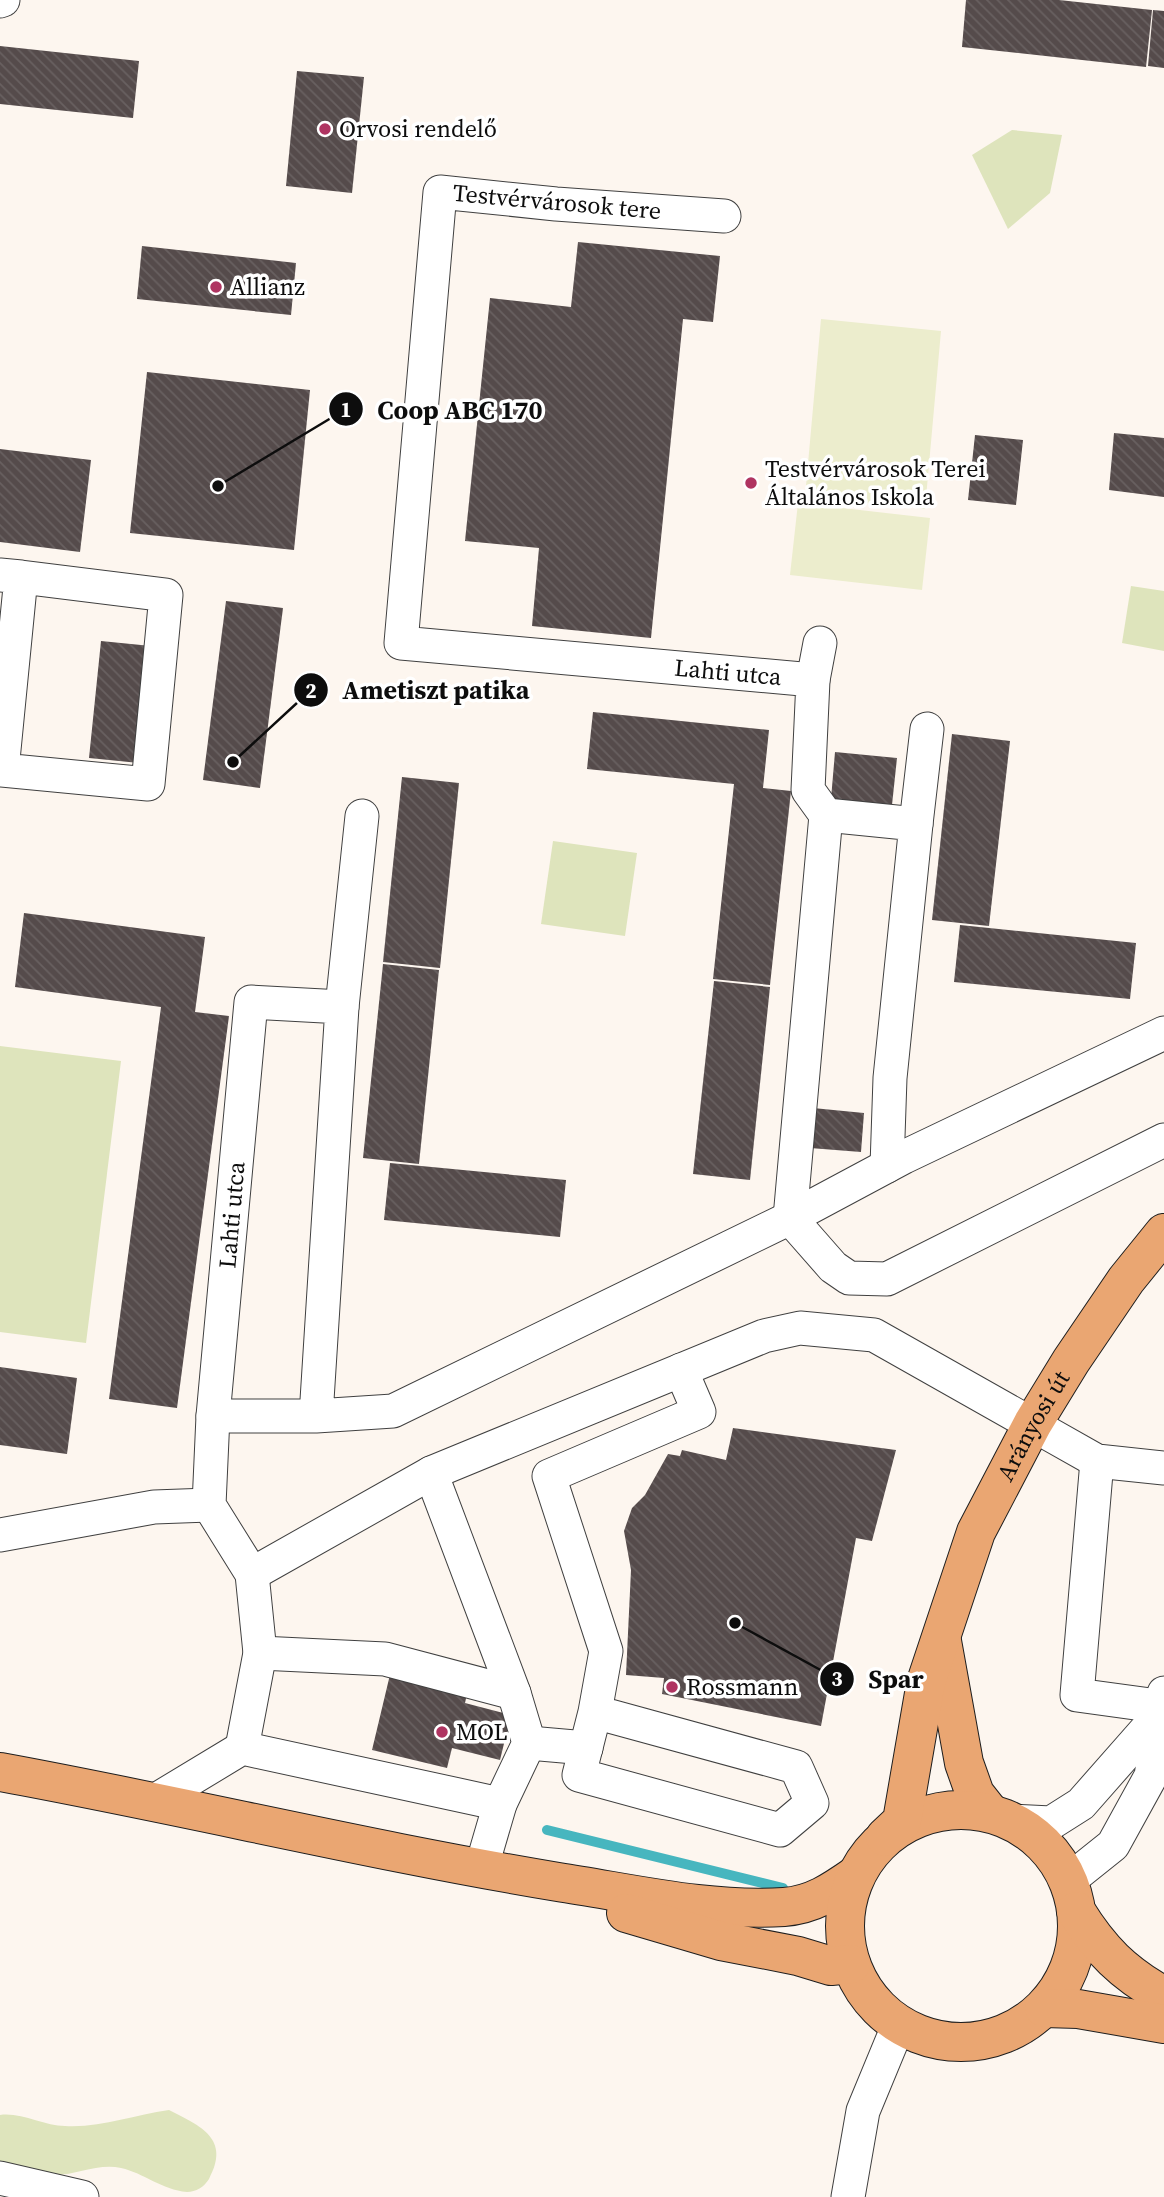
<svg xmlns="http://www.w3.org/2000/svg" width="1164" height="2197" font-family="'Source Serif 4',serif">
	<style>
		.grass { fill: #dee4bc }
		.pitch { fill: #ecedcd }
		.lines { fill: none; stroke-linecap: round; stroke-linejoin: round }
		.stream { stroke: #47b6bf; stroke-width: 10 }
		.building { fill: url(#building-back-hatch) }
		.minor-casing { stroke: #404040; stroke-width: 35 }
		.major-casing { stroke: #1e1e1e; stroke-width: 40 }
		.minor { stroke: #fff; stroke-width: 33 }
		.major { stroke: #eaa672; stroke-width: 38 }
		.poi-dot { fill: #af3461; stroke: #fff; stroke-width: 2.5 }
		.labels { text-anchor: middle; stroke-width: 7; stroke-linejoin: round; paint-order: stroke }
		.poi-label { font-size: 24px; fill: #0d0d0d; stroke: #fff; text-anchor: start }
		.street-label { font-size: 24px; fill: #0d0d0d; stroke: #fff }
		.leader { fill: none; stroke: #0d0d0d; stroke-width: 2.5 }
		.callout-dot { fill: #0d0d0d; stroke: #fff; stroke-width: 2.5 }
		.mark-label { font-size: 21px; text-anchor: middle; font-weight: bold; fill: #fff }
		.callout-label { font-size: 26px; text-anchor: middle; font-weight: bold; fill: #0d0d0d; stroke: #fff; stroke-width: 7; stroke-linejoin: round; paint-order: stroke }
	</style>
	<defs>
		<pattern id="building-back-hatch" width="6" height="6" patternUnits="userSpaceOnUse" patternTransform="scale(1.75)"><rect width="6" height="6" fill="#554b4b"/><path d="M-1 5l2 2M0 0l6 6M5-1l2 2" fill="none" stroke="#686060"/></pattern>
	</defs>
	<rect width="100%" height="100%" fill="#fdf6ef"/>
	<g class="grass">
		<path d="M 1012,130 L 1062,135 L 1050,193 L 1008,229 L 972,155 Z"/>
		<path d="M 1131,586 L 1164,591 L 1164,651 L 1122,643 Z"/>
		<path d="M 553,841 L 637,853 L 625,936 L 541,924 Z"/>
		<path d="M 0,1046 L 121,1061 L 86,1343 L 0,1332 Z"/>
		<path d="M 169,2110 C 201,2126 231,2139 209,2179 C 204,2187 196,2192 187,2192 C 162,2190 144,2173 121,2168 C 97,2163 76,2176 52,2175 C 36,2175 16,2167 0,2163 L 0,2115 C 21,2112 44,2126 65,2126 C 101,2128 133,2115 169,2110 Z"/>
	</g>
	<g class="pitch">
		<path d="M 821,319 L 941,331 L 925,509 L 805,497 Z"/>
		<path d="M 798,503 L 930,518 L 922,590 L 790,575 Z"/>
	</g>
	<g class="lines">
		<path class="stream" d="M 547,1830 L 783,1888"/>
	</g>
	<g class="building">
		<path d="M 966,0 L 1059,0 L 1152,10 L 1146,67 L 962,47 Z"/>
		<path d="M 1153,10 L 1164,11 L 1164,68 L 1148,66 Z"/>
		<path d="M 0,46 L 139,61 L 133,118 L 0,104 Z"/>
		<path d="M 297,71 L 364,77 L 352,193 L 286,186 Z"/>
		<path d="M 578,242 L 720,256 L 713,322 L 683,319 L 651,638 L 532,626 L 539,548 L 465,541 L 490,298 L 571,307 Z"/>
		<path d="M 142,246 L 296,263 L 291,315 L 137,299 Z"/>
		<path d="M 147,372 L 310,390 L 294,550 L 130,533 Z"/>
		<path d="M 1114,433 L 1164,438 L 1164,497 L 1109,490 Z"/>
		<path d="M 975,435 L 1023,440 L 1016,505 L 968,500 Z"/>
		<path d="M 0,449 L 91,460 L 80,552 L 0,542 Z"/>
		<path d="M 226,601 L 283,608 L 260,788 L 203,780 Z"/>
		<path d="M 101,641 L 151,646 L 139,763 L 89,758 Z"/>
		<path d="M 593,712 L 769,730 L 763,788 L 791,791 L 770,985 L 713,979 L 734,784 L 587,769 Z"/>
		<path d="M 952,734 L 1010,741 L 989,926 L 932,920 Z"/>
		<path d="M 835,752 L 897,758 L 892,805 L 831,799 Z"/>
		<path d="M 402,777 L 459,783 L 440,968 L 383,962 Z"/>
		<path d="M 24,913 L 205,937 L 195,1012 L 229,1016 L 177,1408 L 109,1399 L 161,1007 L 15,987 Z"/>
		<path d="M 960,925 L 1136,943 L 1130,999 L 954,982 Z"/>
		<path d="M 383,964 L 439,970 L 419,1164 L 363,1158 Z"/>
		<path d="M 714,981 L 770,987 L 750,1180 L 693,1174 Z"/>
		<path d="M 813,1108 L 864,1113 L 861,1152 L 810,1148 Z"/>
		<path d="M 390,1163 L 566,1180 L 560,1237 L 384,1220 Z"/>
		<path d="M 0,1367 L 77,1378 L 67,1454 L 0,1445 Z"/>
		<path d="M 733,1428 L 896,1450 L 872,1541 L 856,1538 L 821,1726 L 662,1694 L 664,1678 L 626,1675 L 631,1570 L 624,1531 L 632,1508 L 645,1495 L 668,1454 L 680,1456 L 682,1450 L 726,1460 Z"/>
		<path d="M 393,1662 L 470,1680 L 465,1703 L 511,1715 L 500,1760 L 452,1748 L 447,1768 L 372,1750 Z"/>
	</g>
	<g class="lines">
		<g class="minor-casing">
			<g id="minor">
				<path d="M 0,1 L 3,0"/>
				<path id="s1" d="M 724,216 L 556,204 L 440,192 L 401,643 L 813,680 L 808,790 L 826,815 L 916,824 L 890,1078 L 887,1166"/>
				<path d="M 0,575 L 21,577 L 166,595 L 148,784 L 2,770 L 21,577"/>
				<path d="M 813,680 L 820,643"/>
				<path d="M 826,815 L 790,1218 L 833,1267 L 849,1278 L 887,1279 L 1164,1140"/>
				<path d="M 916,824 L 927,729"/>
				<path d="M 342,1007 L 362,816"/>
				<path d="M 213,1416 L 209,1505 L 252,1574 L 260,1653 L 242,1748"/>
				<path d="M 316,1416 L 342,1007 L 251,1002 L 213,1416 L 316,1416 L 393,1411 L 790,1218 L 904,1157 L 1164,1033"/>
				<path d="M 1097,1461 L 1077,1695 L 1164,1707"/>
				<path d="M 431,1473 L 514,1693 L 529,1743 L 500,1804 L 481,1869"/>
				<path d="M 0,1535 L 154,1507 L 209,1505"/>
				<path d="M 252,1574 L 431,1473 L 764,1336 L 800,1328 L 874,1335 L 1097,1461 L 1164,1468"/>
				<path d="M 260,1653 L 385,1659 L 514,1693"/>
				<path d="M 595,1712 L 796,1767 L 812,1803 L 780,1830 L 579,1775 L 595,1712 L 606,1651 L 549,1476 L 699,1412 L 681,1370"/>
				<path d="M 529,1743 L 586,1748"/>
				<path d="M 156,1800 L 242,1748 L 500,1804"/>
				<path d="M 1012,1821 L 1051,1823 L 1081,1804 L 1162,1712"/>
				<path d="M 1068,1881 L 1113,1845 L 1151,1776 L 1164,1693"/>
				<path d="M 0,2178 L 82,2197"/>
				<path d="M 848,2197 L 863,2111 L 899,2024"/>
			</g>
		</g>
		<g class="major-casing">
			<g id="major">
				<path d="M 942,1641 L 964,1763 L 975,1794 L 990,1813"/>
				<path d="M 0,1772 C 186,1806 371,1851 558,1882 C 631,1893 709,1912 784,1907 C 813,1905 833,1891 856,1875"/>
				<circle cx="961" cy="1926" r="116"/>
				<path id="s2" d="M 885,1837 L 902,1821 L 926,1682 L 976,1532 L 1033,1423 L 1071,1361 L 1126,1280 L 1164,1233"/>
				<path d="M 1076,1911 C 1100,1950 1123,1973 1164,1996"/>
				<path d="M 626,1913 L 721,1941 L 798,1956 L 831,1966 L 851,1964"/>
				<path d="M 1044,2008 L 1078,2009 L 1164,2024"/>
			</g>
		</g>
		<use href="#minor" class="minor"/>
		<use href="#major" class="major"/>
	</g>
	<g class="poi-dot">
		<circle cx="325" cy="129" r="7"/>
		<circle cx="216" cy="287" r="7"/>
		<circle cx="751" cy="483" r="7"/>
		<circle cx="672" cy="1687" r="7"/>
		<circle cx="442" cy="1732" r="7"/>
	</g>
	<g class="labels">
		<g class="poi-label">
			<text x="339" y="137">Orvosi rendelő</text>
			<text x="230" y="295">Allianz</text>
			<text x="765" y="477">Testvérvárosok Terei<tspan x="765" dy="28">Általános Iskola</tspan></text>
			<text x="686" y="1695">Rossmann</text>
			<text x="456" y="1740">MOL</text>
		</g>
		<g class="street-label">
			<text transform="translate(557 202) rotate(5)" y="8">Testvérvárosok tere</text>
			<text dy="8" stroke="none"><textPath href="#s1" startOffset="1066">Lahti utca</textPath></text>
			<text transform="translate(232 1215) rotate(-85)" y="8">Lahti utca</text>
			<text dy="8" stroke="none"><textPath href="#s2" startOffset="443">Arányosi út</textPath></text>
		</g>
	</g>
	<path class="leader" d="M218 486L346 409M233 762L311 690M735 1623L837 1679"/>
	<g class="callout-dot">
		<circle cx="218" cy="486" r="7"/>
		<circle cx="233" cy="762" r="7"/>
		<circle cx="735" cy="1623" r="7"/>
		<circle cx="346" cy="409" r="18"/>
		<circle cx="311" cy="690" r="18"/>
		<circle cx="837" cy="1679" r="18"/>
	</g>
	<g class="mark-label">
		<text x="346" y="417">1</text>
		<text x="311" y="698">2</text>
		<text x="837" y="1686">3</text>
	</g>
	<g class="callout-label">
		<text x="460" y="419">Coop ABC 170</text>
		<text x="436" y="699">Ametiszt patika</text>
		<text x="896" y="1688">Spar</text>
	</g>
</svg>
